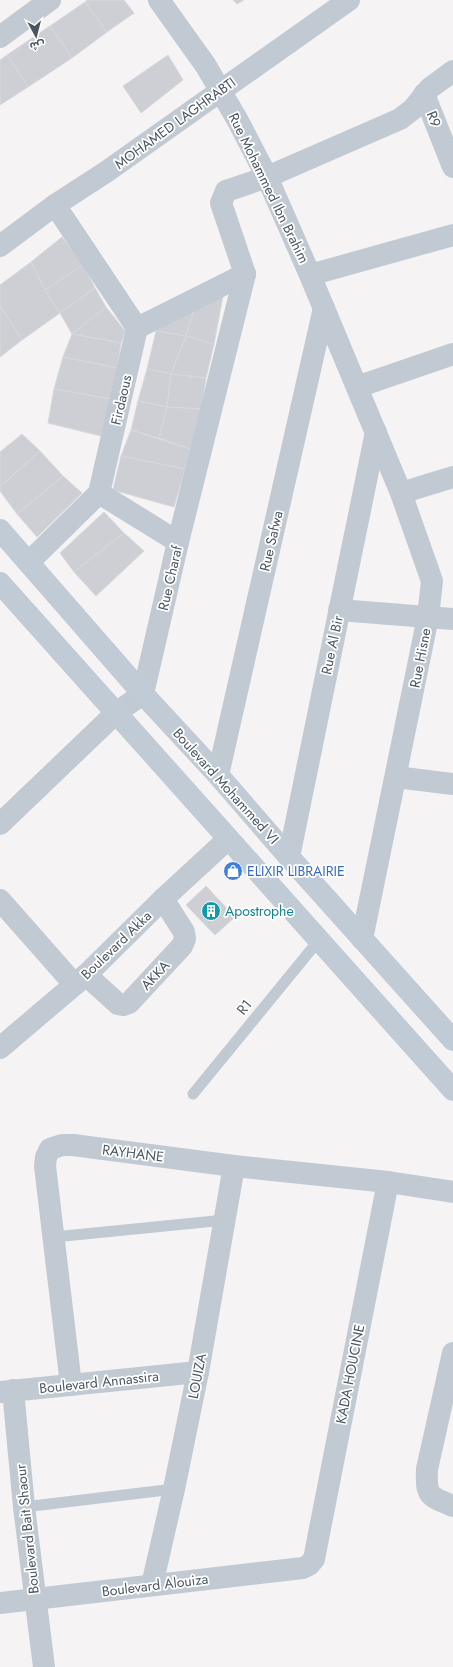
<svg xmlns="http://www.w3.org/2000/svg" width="453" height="1667" font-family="Jost,'Noto Sans Arabic',sans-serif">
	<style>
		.building { fill: #cdcfd5; stroke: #d7d9de }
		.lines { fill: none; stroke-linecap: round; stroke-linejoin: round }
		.lane { stroke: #c1cad2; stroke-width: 11 }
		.street { stroke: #c1cad2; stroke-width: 22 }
		.secondary { stroke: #c1cbd6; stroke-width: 22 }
		.labels { text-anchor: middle; stroke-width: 3.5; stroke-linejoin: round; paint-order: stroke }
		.street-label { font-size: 14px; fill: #4a5661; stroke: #fff }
		.shop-label { font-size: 14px; fill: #366cbe; stroke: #fff; text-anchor: start }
		.culture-label { font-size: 14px; fill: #0d838f; stroke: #fff; text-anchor: start }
	</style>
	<rect width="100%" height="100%" fill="#f5f3f3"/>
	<g class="building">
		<path d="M 87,0 L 124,0 L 134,13 L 107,32 L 85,2 Z"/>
		<path d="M 233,0 L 244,0 L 237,4 Z"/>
		<path d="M 85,2 L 107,32 L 72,58 L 50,26 Z"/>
		<path d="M 50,26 L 72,58 L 28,87 L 7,55 Z"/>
		<path d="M 7,55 L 28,87 L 0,105 L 0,60 Z"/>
		<path d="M 168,55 L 183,80 L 141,113 L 123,86 Z"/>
		<path d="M 62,237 L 83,265 L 45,290 L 31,262 Z"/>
		<path d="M 31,262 L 45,290 L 60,313 L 22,340 L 0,306 L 0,285 Z"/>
		<path d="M 83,265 L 95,288 L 60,313 L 45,290 Z"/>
		<path d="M 95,288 L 106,307 L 72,334 L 60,313 Z"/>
		<path d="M 223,296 L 214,344 L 186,336 L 195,306 Z"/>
		<path d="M 0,306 L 22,340 L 0,357 Z"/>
		<path d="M 195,306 L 186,336 L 156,331 Z"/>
		<path d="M 106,307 L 125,331 L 121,343 L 72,334 Z"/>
		<path d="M 156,331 L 186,336 L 171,374 L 147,369 Z"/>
		<path d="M 72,334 L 121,343 L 117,368 L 63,357 Z"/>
		<path d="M 186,336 L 214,344 L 206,378 L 171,374 Z"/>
		<path d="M 63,357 L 117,368 L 111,399 L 54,389 Z"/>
		<path d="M 147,369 L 171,374 L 167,407 L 138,401 Z"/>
		<path d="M 171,374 L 206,378 L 201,409 L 167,407 Z"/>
		<path d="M 54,389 L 111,399 L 101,436 L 48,423 Z"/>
		<path d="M 138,401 L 167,407 L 159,438 L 131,430 Z"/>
		<path d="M 167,407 L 201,409 L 190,449 L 159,438 Z"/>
		<path d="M 131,430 L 190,449 L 185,469 L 121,456 Z"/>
		<path d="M 22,434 L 40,451 L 0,487 L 0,452 Z"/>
		<path d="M 40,451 L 63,476 L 17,514 L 0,491 L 0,487 Z"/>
		<path d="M 121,456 L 185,469 L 174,507 L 113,490 Z"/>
		<path d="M 63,476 L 82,493 L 37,537 L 17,514 Z"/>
		<path d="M 104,512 L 124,533 L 74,572 L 60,553 Z"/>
		<path d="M 124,533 L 144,551 L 96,596 L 74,572 Z"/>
		<path d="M 206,886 L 235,917 L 215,935 L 186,905 Z"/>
	</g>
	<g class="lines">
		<g class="lane">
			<path d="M 193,1094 L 319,940"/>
			<path d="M 54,1237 L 225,1220"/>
			<path d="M 24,1507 L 174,1489"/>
		</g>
		<g class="street">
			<path d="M 159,0 L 206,66 L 238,121 L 267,177 L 310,275 L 401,493 L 432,581 L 428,617 L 362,939"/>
			<path d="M 0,37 L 50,0"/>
			<path d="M 424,94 L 453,167"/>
			<path d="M 55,205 L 137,328"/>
			<path d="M 0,246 L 55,205 L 106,172 L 349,0"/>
			<path d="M 245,274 L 221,203 L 226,191 L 267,177 L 400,119 L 413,109 L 430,88 L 453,71"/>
			<path d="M 310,275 L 453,235"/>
			<path d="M 357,387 L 453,354"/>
			<path d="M 99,493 L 178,542"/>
			<path d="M 401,493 L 453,477"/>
			<path d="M 29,562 L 99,493 L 137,328 L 245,274"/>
			<path d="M 339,610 L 453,619"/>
			<path d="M 218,775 L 324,308"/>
			<path d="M 396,777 L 453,784"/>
			<path d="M 0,824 L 117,712 L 143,694 L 178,542 L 245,274"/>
			<path d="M 289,857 L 376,432"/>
			<path d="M 0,900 L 74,984"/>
			<path d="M 86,975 L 118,1004 L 123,1005 L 129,1003 L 182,946 L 185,939 L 184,932 L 163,899"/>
			<path d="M 0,1048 L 86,975 L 163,899 L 228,839"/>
			<path d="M 453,1353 L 427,1469 C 426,1496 428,1496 453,1506"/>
			<path d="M 71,1385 L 45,1166 L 46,1157 L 50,1149 L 62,1145 L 73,1145 L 234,1166 L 388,1182 L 453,1192"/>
			<path d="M 13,1390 L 24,1507 L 44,1667"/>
			<path d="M 0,1392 L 198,1372"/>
			<path d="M 152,1585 L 174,1489 L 198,1372 L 234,1166"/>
			<path d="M 0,1603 L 303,1568 L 309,1565 L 314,1559 L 388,1182"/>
		</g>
		<g class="secondary">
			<path d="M 0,530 L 143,694 L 218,775 L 289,857 L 453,1040"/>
			<path d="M 0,583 L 453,1090"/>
		</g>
	</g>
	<defs>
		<g id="shop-disc" transform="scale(1)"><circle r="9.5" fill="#3f7fe0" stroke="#fff"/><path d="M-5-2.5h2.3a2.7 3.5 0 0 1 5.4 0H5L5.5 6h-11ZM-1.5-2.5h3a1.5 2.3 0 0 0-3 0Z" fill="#fff"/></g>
		<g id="building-disc" transform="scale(1)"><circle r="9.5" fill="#0f9aa8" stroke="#fff"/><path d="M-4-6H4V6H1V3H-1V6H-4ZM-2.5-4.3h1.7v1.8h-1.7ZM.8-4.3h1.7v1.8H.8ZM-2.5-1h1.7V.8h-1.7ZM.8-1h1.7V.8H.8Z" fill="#fff"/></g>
	</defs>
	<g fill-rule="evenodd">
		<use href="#shop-disc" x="233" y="871"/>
		<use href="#building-disc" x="211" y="911"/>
	</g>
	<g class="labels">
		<g class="street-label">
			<text transform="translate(434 119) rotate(68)" y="5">R9</text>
			<text transform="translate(175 123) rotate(-36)" y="5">MOHAMED LAGHRABTI</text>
			<text transform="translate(269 188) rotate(64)" y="5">Rue Mohammed Ibn Brahim</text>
			<text transform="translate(121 400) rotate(-77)" y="5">Firdaous</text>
			<text transform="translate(271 541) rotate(-77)" y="5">Rue Safwa</text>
			<text transform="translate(170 578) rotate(-77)" y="5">Rue Charaf</text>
			<text transform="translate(332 645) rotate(-78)" y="5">Rue Al Bir</text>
			<text transform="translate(420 658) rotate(-79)" y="5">Rue Hisne</text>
			<text transform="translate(226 786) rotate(48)" y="5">Boulevard Mohammed VI</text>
			<text transform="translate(116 945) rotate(-44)" y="5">Boulevard Akka</text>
			<text transform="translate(155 975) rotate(-47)" y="5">AKKA</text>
			<text transform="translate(244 1007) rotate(-51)" y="5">R1</text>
			<text transform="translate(133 1153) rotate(7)" y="5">RAYHANE</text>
			<text transform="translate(350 1374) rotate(-79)" y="5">KADA HOUCINE</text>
			<text transform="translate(197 1376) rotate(-79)" y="5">LOUIZA</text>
			<text transform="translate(99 1382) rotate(-6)" y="5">Boulevard Annassira</text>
			<text transform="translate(27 1529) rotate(-96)" y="5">Boulevard Bait Shaour</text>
			<text transform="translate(155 1585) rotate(-7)" y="5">Boulevard Alouiza</text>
		</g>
		<g class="shop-label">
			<text x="247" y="876">ELIXIR LIBRAIRIE</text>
		</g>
		<g class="culture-label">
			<text x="225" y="916">Apostrophe</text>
		</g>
	</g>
	<g transform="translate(36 36) rotate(173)" stroke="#ffffff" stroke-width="3" paint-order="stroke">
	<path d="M0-3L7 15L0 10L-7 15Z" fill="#4a5661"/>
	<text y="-6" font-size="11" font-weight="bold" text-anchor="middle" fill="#4a5661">ش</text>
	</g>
</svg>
